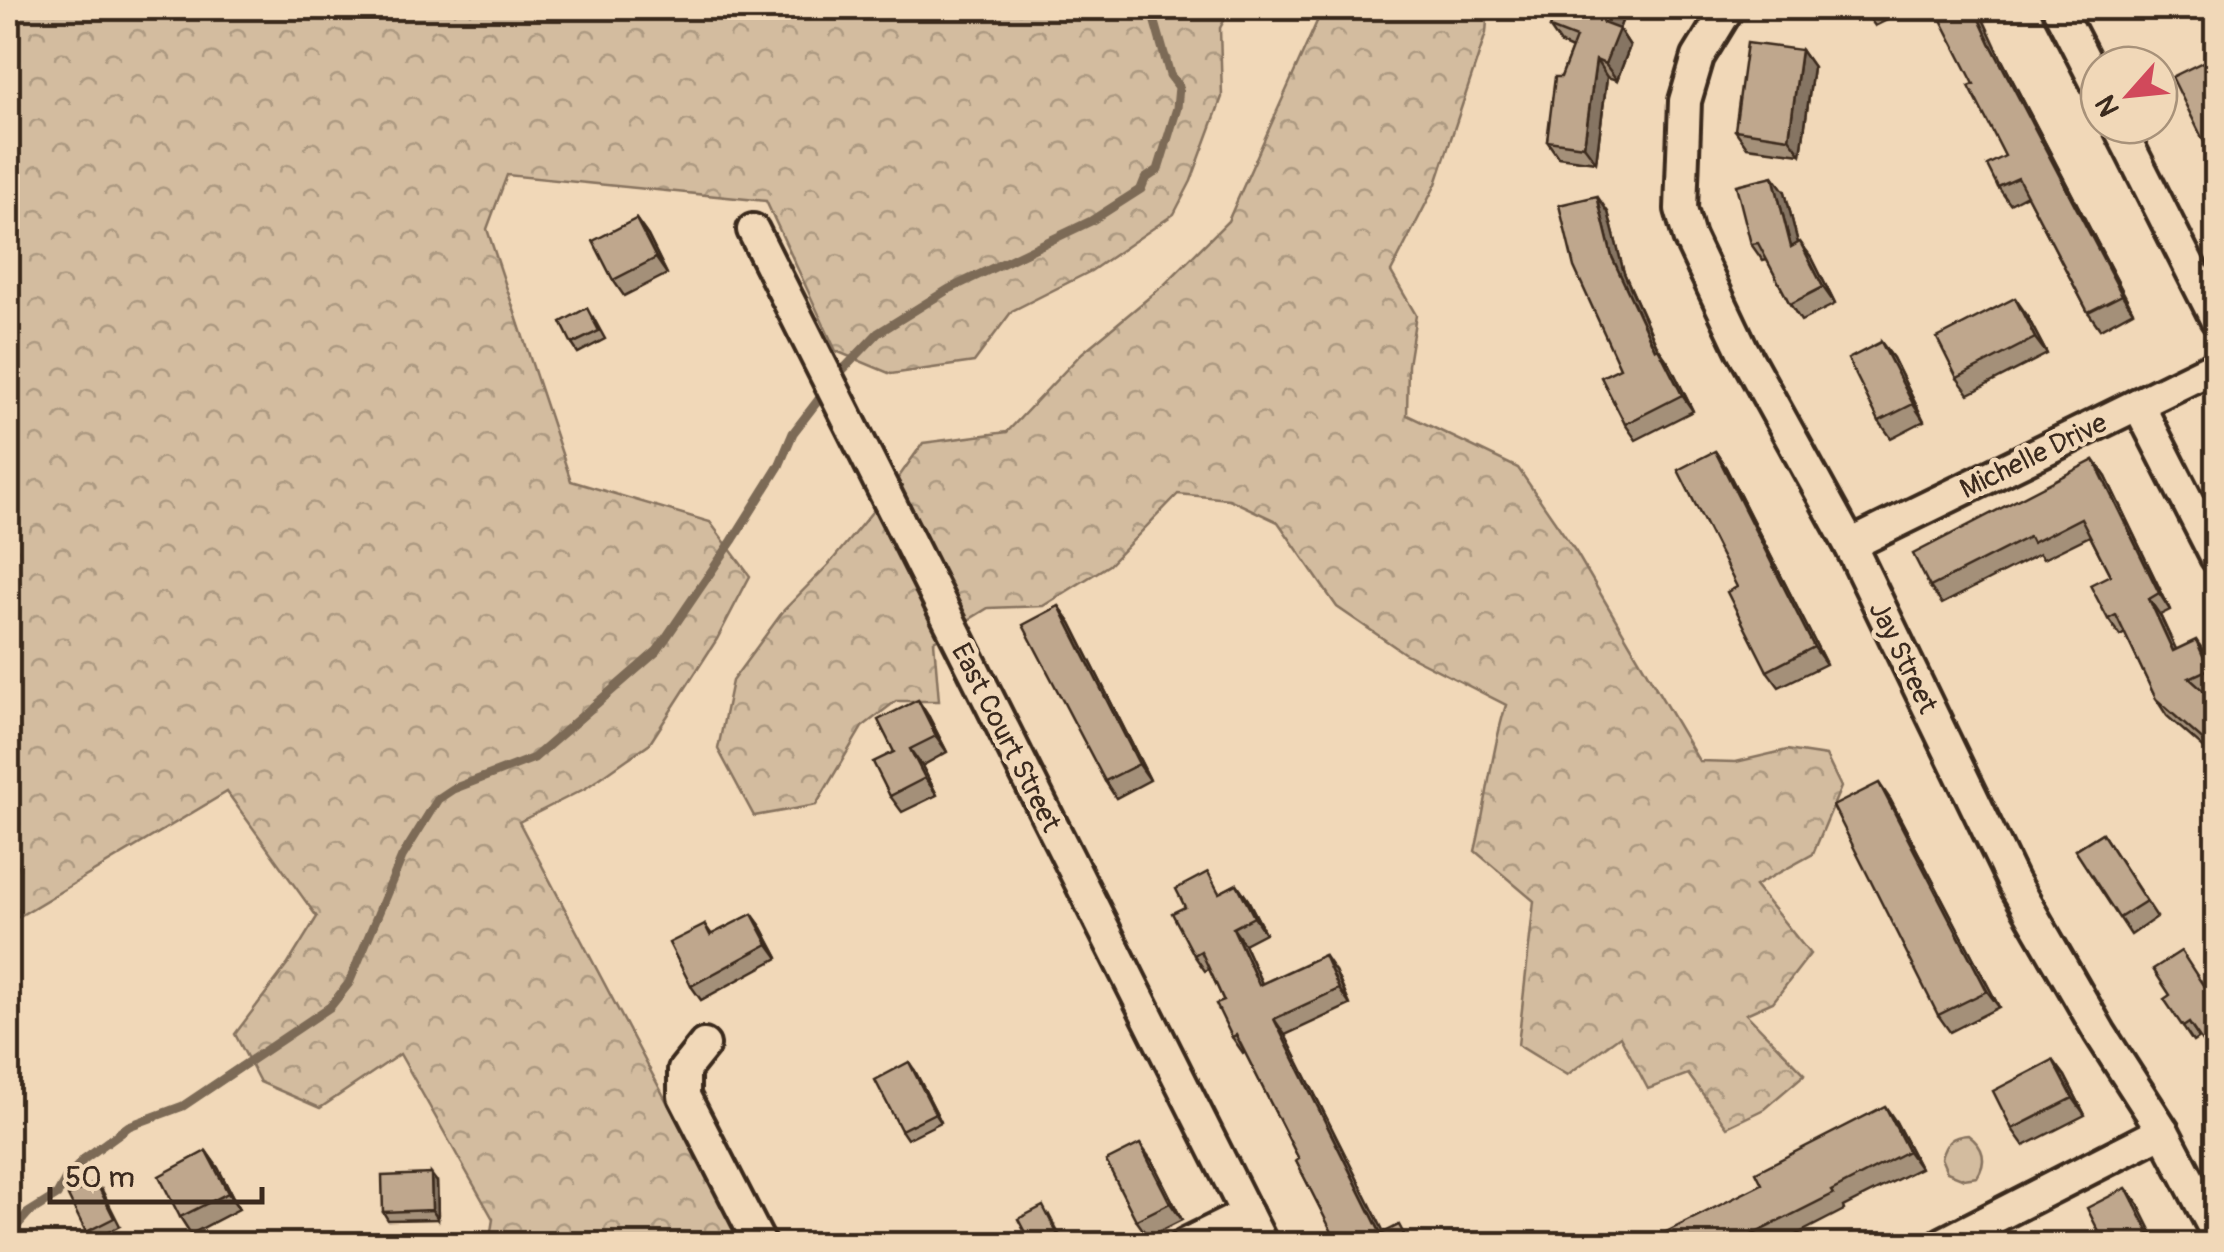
<svg xmlns="http://www.w3.org/2000/svg" width="2224" height="1252" font-family="Pangolin,sans-serif">
	<style>
		.green { fill: #d3bc9f; stroke: #87735e; stroke-width: 2.5 }
		.forest { fill: url(#forest-crowns); stroke: #87735e; stroke-width: 2.5 }
		.lines { fill: none; stroke-linecap: round; stroke-linejoin: round }
		.stream { stroke: #7c6a56; stroke-width: 9 }
		.street-casing { stroke: #3b2a1e; stroke-width: 38 }
		.street { stroke: #f1d8b8; stroke-width: 30 }
		.wall { fill: #a49079; stroke: #3b2a1e; stroke-width: 2.5 }
		.shaded-wall { fill: #867563; stroke: #3b2a1e; stroke-width: 2.5 }
		.building { fill: #bfa78d; stroke: #3b2a1e; stroke-width: 2.5 }
		.labels { text-anchor: middle; stroke-width: 9; stroke-linejoin: round; paint-order: stroke }
		.street-label { font-size: 28px; fill: #3b2a1e; stroke: #f1d8b8 }
	</style>
	<defs>
		<pattern id="forest-crowns" width="20" height="18" patternUnits="userSpaceOnUse" patternTransform="scale(2.5)"><rect width="20" height="18" fill="#d3bc9f"/><path d="M2 6a3 3 0 1 1 6 0M12 15a3 3 0 1 1 6 0" fill="none" stroke="#ac9981"/></pattern>
	</defs>
	<rect width="100%" height="100%" fill="#f1d8b8"/>
	<filter id="ink" filterUnits="userSpaceOnUse"><feTurbulence type="fractalNoise" baseFrequency=".01" numOctaves="2"/><feDisplacementMap in="SourceGraphic" scale="20" xChannelSelector="R" yChannelSelector="G"/><feConvolveMatrix kernelMatrix="1 2 1 2 8 2 1 2 1" color-interpolation-filters="sRGB"/></filter>
	<g filter="url(#ink)">
		<path class="green" d="M 1968,1135 C 1983,1146 1988,1160 1977,1177 L 1964,1179 L 1947,1172 L 1941,1158 C 1946,1142 1951,1136 1968,1135 Z"/>
		<g class="forest">
			<path d="M 8,8 L 1231,8 L 1220,28 L 1222,97 L 1191,181 L 1174,214 L 1091,271 L 1012,311 L 974,362 L 891,374 L 836,351 L 766,201 L 507,175 L 487,229 L 571,481 L 710,522 L 750,576 L 717,639 L 650,743 L 586,788 L 519,822 L 742,1244 L 489,1244 L 493,1219 L 400,1054 L 320,1108 L 260,1082 L 235,1034 L 288,964 L 317,917 L 227,792 L 8,923 Z"/>
			<path d="M 1323,8 L 1488,8 L 1486,33 L 1436,184 L 1391,272 L 1416,315 L 1408,365 L 1407,415 L 1518,468 L 1576,552 L 1699,761 L 1736,762 L 1787,750 L 1826,756 L 1841,787 L 1813,854 L 1755,886 L 1810,954 L 1773,1002 L 1746,1014 L 1805,1074 L 1764,1109 L 1727,1127 L 1688,1074 L 1648,1089 L 1620,1036 L 1567,1075 L 1518,1045 L 1534,901 L 1475,851 C 1487,803 1491,752 1506,705 L 1404,653 L 1337,607 L 1278,522 L 1229,499 L 1178,494 L 1109,565 L 1043,606 L 988,608 L 934,641 L 939,701 L 896,701 L 862,727 L 816,805 L 754,816 L 718,749 L 732,681 L 784,610 L 830,563 L 886,495 L 923,443 L 1007,432 L 1082,353 L 1164,285 L 1228,221 Z"/>
		</g>
		<g class="lines">
			<g class="stream">
				<path d="M 835,378 L 878,333 L 949,289 L 1091,221 L 1141,189 L 1145,179 L 1158,170 L 1177,108 L 1179,87 L 1170,75 L 1151,8"/>
				<path d="M 8,1236 L 28,1213 L 57,1195 L 66,1179 L 84,1159 L 129,1126 L 183,1106 L 330,1007 L 349,983 L 402,857 L 438,799 L 453,789 L 534,758 L 657,651 L 732,541 L 779,466 L 793,433 L 826,390"/>
			</g>
			<g class="street-casing">
				<g id="street">
					<path d="M 1728,8 L 1698,57 L 1685,101 L 1681,209 L 1689,237 L 1742,349 L 1850,545 L 2013,882 L 2100,1033 L 2163,1131 L 2216,1232"/>
					<path d="M 2058,8 L 2099,88"/>
					<path d="M 2118,125 L 2216,319"/>
					<path d="M 753,230 L 1262,1244"/>
					<path d="M 2138,404 L 2216,557"/>
					<path d="M 1850,545 L 2216,366"/>
					<path d="M 704,1045 L 684,1070 L 684,1096 L 760,1244"/>
					<path d="M 1186,1244 L 1247,1214"/>
					<path d="M 1942,1244 L 2163,1131"/>
				</g>
			</g>
			<use href="#street" class="street"/>
		</g>
		<g class="wall">
			<path d="M 1558,8 L 1627,8 L 1619,29 L 1630,46 L 1617,80 L 1607,77 L 1596,162 L 1558,157 L 1547,141 L 1561,77 L 1572,49 L 1561,44 L 1550,28 Z"/>
			<path d="M 1862,8 L 1912,8 L 1875,26 Z"/>
			<path d="M 1801,50 L 1813,67 L 1801,154 L 1747,147 L 1735,130 Z"/>
			<path d="M 2002,60 L 2133,311 L 2100,329 L 2088,312 L 2027,195 L 2010,204 L 1998,187 L 2005,156 L 1974,84 Z"/>
			<path d="M 1785,192 L 1798,243 L 1812,258 L 1835,304 L 1801,321 L 1790,304 L 1767,260 L 1763,261 L 1751,244 Z"/>
			<path d="M 1608,212 L 1624,273 L 1658,348 L 1670,365 L 1693,411 L 1636,440 L 1625,424 Z"/>
			<path d="M 636,219 L 648,236 L 667,274 L 624,296 L 613,280 Z"/>
			<path d="M 2026,314 L 2047,354 L 1969,394 L 1957,378 Z"/>
			<path d="M 593,317 L 605,339 L 578,353 L 572,344 Z"/>
			<path d="M 1881,342 L 1893,358 L 1924,421 L 1891,438 L 1879,421 Z"/>
			<path d="M 1715,451 L 1726,468 L 1826,664 L 1779,687 L 1767,671 L 1737,587 Z"/>
			<path d="M 2094,460 L 2106,477 L 2170,610 L 2160,615 L 2176,650 L 2208,657 L 2216,675 L 2216,688 L 2206,693 L 2216,702 L 2216,759 L 2167,716 L 2156,699 L 2125,633 L 2120,636 L 2108,619 L 2110,575 L 2090,536 L 2043,559 L 2039,554 L 1942,604 L 1930,587 Z"/>
			<path d="M 1059,606 L 1071,623 L 1150,780 L 1116,798 L 1105,781 Z"/>
			<path d="M 929,717 L 947,752 L 922,766 L 937,795 L 902,812 L 890,796 L 894,752 Z"/>
			<path d="M 1890,799 L 1999,1007 L 1950,1032 L 1938,1015 Z"/>
			<path d="M 2102,833 L 2157,917 L 2131,935 L 2075,850 Z"/>
			<path d="M 1237,884 L 1248,900 L 1265,933 L 1244,944 L 1262,984 L 1335,971 L 1350,1005 L 1285,1035 L 1384,1233 L 1412,1244 L 1339,1244 L 1296,1161 L 1299,1159 L 1245,1052 L 1243,1053 L 1232,1037 L 1224,1001 L 1209,969 L 1205,971 L 1194,955 L 1222,892 Z"/>
			<path d="M 752,914 L 762,928 L 778,958 L 701,1000 L 691,986 L 705,925 L 712,935 Z"/>
			<path d="M 2170,995 L 2199,1038 L 2193,1042 L 2183,1027 Z"/>
			<path d="M 2053,1060 L 2065,1076 L 2085,1115 L 2024,1146 L 2012,1129 Z"/>
			<path d="M 915,1071 L 941,1122 L 907,1139 L 901,1130 Z"/>
			<path d="M 1896,1122 L 1920,1168 L 1843,1207 L 1844,1210 L 1778,1244 L 1642,1244 Z"/>
			<path d="M 206,1151 L 218,1168 L 239,1209 L 191,1234 L 180,1217 Z"/>
			<path d="M 1152,1161 L 1182,1220 L 1148,1237 L 1136,1220 Z"/>
			<path d="M 437,1182 L 438,1219 L 388,1220 L 383,1212 Z"/>
			<path d="M 102,1190 L 120,1226 L 92,1240 L 86,1232 Z"/>
			<path d="M 1049,1215 L 1064,1244 L 1031,1244 Z"/>
		</g>
		<g class="shaded-wall">
			<path d="M 1609,8 L 1627,8 L 1619,29 L 1630,46 L 1617,80 L 1605,64 L 1603,23 Z"/>
			<path d="M 1974,8 L 1978,8 L 2002,60 L 2133,311 L 2122,295 L 1990,43 Z"/>
			<path d="M 1801,50 L 1813,67 L 1801,154 L 1789,138 Z"/>
			<path d="M 1596,60 L 1607,77 L 1596,162 L 1584,146 Z"/>
			<path d="M 1773,176 L 1785,192 L 1803,263 L 1791,247 Z"/>
			<path d="M 1597,196 L 1608,212 L 1624,273 L 1666,367 L 1655,350 L 1612,257 Z"/>
			<path d="M 636,219 L 648,236 L 667,274 L 656,258 Z"/>
			<path d="M 1800,242 L 1812,258 L 1835,304 L 1823,287 Z"/>
			<path d="M 2015,298 L 2026,314 L 2047,354 L 2035,338 Z"/>
			<path d="M 1881,342 L 1893,358 L 1924,421 L 1913,404 Z"/>
			<path d="M 1658,348 L 1670,365 L 1693,411 L 1682,395 Z"/>
			<path d="M 1715,451 L 1726,468 L 1826,664 L 1814,647 Z"/>
			<path d="M 2094,460 L 2106,477 L 2170,610 L 2159,593 Z"/>
			<path d="M 2149,599 L 2160,615 L 2185,668 L 2173,651 Z"/>
			<path d="M 1059,606 L 1071,623 L 1150,780 L 1139,764 Z"/>
			<path d="M 2196,640 L 2208,657 L 2216,679 L 2209,669 Z"/>
			<path d="M 918,700 L 929,717 L 947,752 L 936,736 Z"/>
			<path d="M 910,749 L 922,766 L 937,795 L 925,778 Z"/>
			<path d="M 1879,783 L 1890,799 L 1999,1007 L 1987,991 Z"/>
			<path d="M 1237,884 L 1248,900 L 1265,933 L 1254,917 Z"/>
			<path d="M 752,914 L 762,928 L 778,958 L 768,944 Z"/>
			<path d="M 1233,928 L 1244,944 L 1270,1001 L 1259,985 Z"/>
			<path d="M 1324,955 L 1335,971 L 1350,1005 L 1339,989 Z"/>
			<path d="M 1274,1019 L 1285,1035 L 1390,1244 L 1381,1234 Z"/>
			<path d="M 2053,1060 L 2065,1076 L 2085,1115 L 2073,1098 Z"/>
			<path d="M 909,1062 L 915,1071 L 941,1122 L 935,1113 Z"/>
			<path d="M 1885,1106 L 1896,1122 L 1920,1168 L 1908,1151 Z"/>
			<path d="M 1140,1144 L 1152,1161 L 1182,1220 L 1170,1203 Z"/>
			<path d="M 206,1151 L 218,1168 L 239,1209 L 228,1193 Z"/>
			<path d="M 431,1174 L 437,1182 L 438,1219 L 432,1210 Z"/>
			<path d="M 2126,1188 L 2138,1204 L 2158,1244 L 2155,1244 Z"/>
		</g>
		<g class="building">
			<path d="M 1558,8 L 1609,8 L 1603,23 L 1619,29 L 1605,64 L 1596,60 L 1584,146 L 1547,141 L 1555,77 L 1561,77 L 1576,38 L 1550,28 Z"/>
			<path d="M 1935,8 L 1974,8 L 1990,43 L 2122,295 L 2088,312 L 2018,178 L 1998,187 L 1987,165 L 2005,156 L 1969,86 L 1974,84 Z"/>
			<path d="M 1747,43 L 1801,50 L 1789,138 L 1735,130 Z"/>
			<path d="M 2207,60 L 2216,79 L 2216,166 L 2172,77 Z"/>
			<path d="M 1773,176 L 1791,247 L 1800,242 L 1823,287 L 1790,304 L 1758,243 L 1751,244 L 1736,185 Z"/>
			<path d="M 1597,196 L 1612,257 L 1655,350 L 1658,348 L 1682,395 L 1625,424 L 1601,377 L 1620,368 L 1574,267 L 1559,205 Z"/>
			<path d="M 636,219 L 656,258 L 613,280 L 593,241 Z"/>
			<path d="M 2015,298 L 2035,338 L 1957,378 L 1937,338 Z"/>
			<path d="M 587,308 L 599,331 L 572,344 L 561,322 Z"/>
			<path d="M 1881,342 L 1913,404 L 1879,421 L 1848,359 Z"/>
			<path d="M 2216,404 L 2216,427 L 2207,408 Z"/>
			<path d="M 1715,451 L 1814,647 L 1767,671 L 1727,592 L 1737,587 L 1678,470 Z"/>
			<path d="M 2094,460 L 2159,593 L 2149,599 L 2173,651 L 2196,640 L 2209,669 L 2189,678 L 2216,702 L 2216,752 L 2156,699 L 2116,615 L 2108,619 L 2090,585 L 2110,575 L 2081,518 L 2032,543 L 2029,537 L 1930,587 L 1913,554 Z"/>
			<path d="M 1059,606 L 1139,764 L 1105,781 L 1023,625 Z"/>
			<path d="M 918,700 L 936,736 L 910,749 L 925,778 L 890,796 L 873,762 L 894,752 L 878,720 Z"/>
			<path d="M 1879,783 L 1987,991 L 1938,1015 L 1833,806 Z"/>
			<path d="M 2102,833 L 2146,901 L 2119,918 L 2075,850 Z"/>
			<path d="M 1208,872 L 1219,893 L 1237,884 L 1254,917 L 1233,928 L 1259,985 L 1324,955 L 1339,989 L 1274,1019 L 1381,1234 L 1399,1225 L 1409,1244 L 1343,1244 L 1340,1240 L 1337,1242 L 1296,1161 L 1299,1159 L 1236,1035 L 1232,1037 L 1216,1004 L 1224,1001 L 1201,951 L 1194,955 L 1172,913 L 1185,907 L 1176,889 Z"/>
			<path d="M 752,914 L 768,944 L 691,986 L 669,943 L 705,925 L 710,935 Z"/>
			<path d="M 2181,951 L 2216,1005 L 2216,1062 L 2189,1023 L 2183,1027 L 2164,999 L 2170,995 L 2153,969 Z"/>
			<path d="M 2053,1060 L 2073,1098 L 2012,1129 L 1993,1091 Z"/>
			<path d="M 909,1062 L 935,1113 L 901,1130 L 875,1080 Z"/>
			<path d="M 1885,1106 L 1908,1151 L 1831,1191 L 1833,1194 L 1734,1244 L 1642,1244 L 1762,1184 L 1756,1172 Z"/>
			<path d="M 1140,1144 L 1170,1203 L 1136,1220 L 1106,1161 Z"/>
			<path d="M 206,1151 L 228,1193 L 180,1217 L 159,1176 Z"/>
			<path d="M 431,1174 L 432,1210 L 383,1212 L 382,1176 Z"/>
			<path d="M 96,1182 L 114,1218 L 86,1232 L 68,1196 Z"/>
			<path d="M 2126,1188 L 2155,1244 L 2105,1244 L 2087,1208 Z"/>
			<path d="M 1043,1206 L 1060,1239 L 1049,1244 L 1031,1244 L 1018,1219 Z"/>
		</g>
	</g>
	<g class="labels">
		<g class="street-label">
			<text transform="translate(2033 455) rotate(-26)" y="10">Michelle Drive</text>
			<text transform="translate(1904 657) rotate(64)" y="10">Jay Street</text>
			<text transform="translate(1007 737) rotate(63)" y="10">East Court Street</text>
		</g>
	</g>
	<rect width="2224" height="1252" fill="none" stroke="#f1d8b8" stroke-width="40"/>
	<rect x="20" y="20" width="2184" height="1212" fill="none" stroke="#3b2a1e" stroke-width="4" filter="url(#ink)"/>
	<g transform="translate(2129 95) rotate(243)"><circle r="48" fill="#f1d8b8" stroke="#a8927a" stroke-width="2.5"/>
	<path d="M0-8L18 38L0 25L-18 38Z" fill="#d1495b"/>
	<text y="-15" font-size="28" font-weight="bold" text-anchor="middle" fill="#3b2a1e">N</text>
	</g>
	<path d="M50 1187v15h212v-15" fill="none" stroke="#3b2a1e" stroke-width="5"/>
	<text x="65" y="1187" font-size="30" fill="#3b2a1e" stroke="#f1d8b8" stroke-width="8" paint-order="stroke">50 m</text>
</svg>
